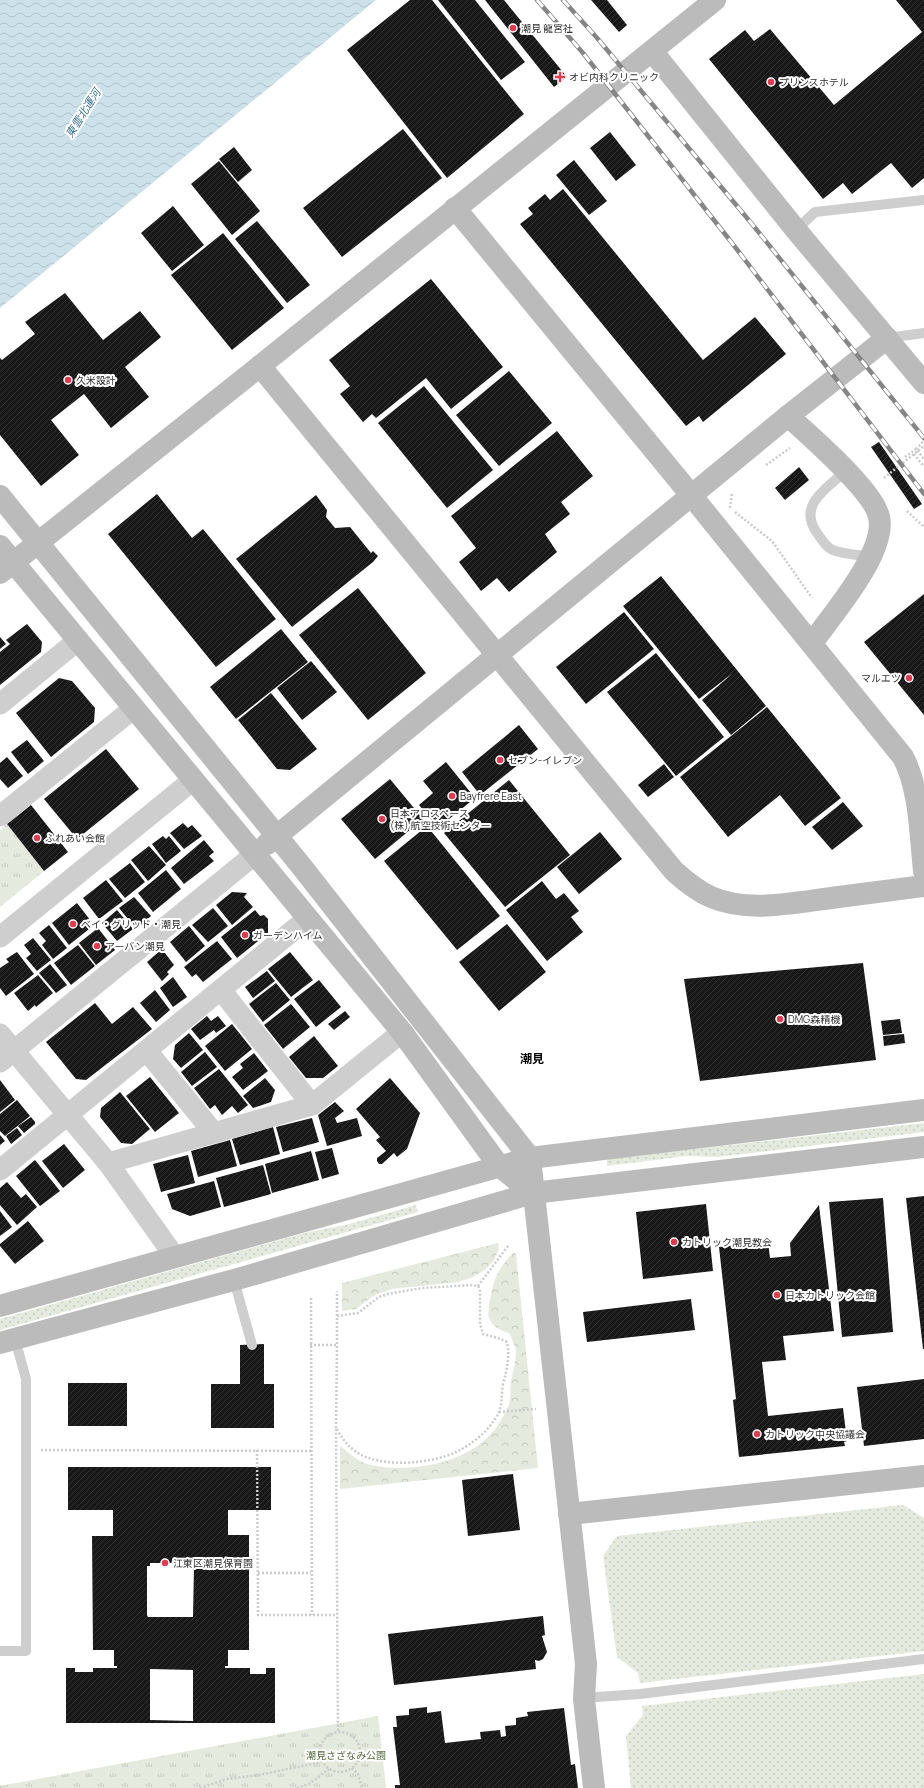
<svg xmlns="http://www.w3.org/2000/svg" width="924" height="1788" font-family="Manrope,'Noto Sans JP',sans-serif">
	<style>
		.grass { fill: url(#grass-dots) }
		.forest { fill: url(#forest-crowns) }
		.park { fill: url(#park-tufts) }
		.water { fill: url(#water-waves) }
		.building { fill: url(#building-hatch); fill-rule: evenodd }
		.lines { fill: none; stroke-linecap: round; stroke-linejoin: round }
		.path { stroke: #cbcbcb; stroke-width: 2.5; stroke-dasharray: 2 2; stroke-linecap: butt }
		.lane { stroke: #cecece; stroke-width: 10 }
		.street { stroke: #cecece; stroke-width: 21 }
		.secondary { stroke: #bbb; stroke-width: 22 }
		.rail-casing { stroke: #868686; stroke-width: 4.5 }
		.rail { stroke: #fff; stroke-width: 3; stroke-dasharray: 9; stroke-linecap: butt }
		.path-bridge { stroke: #cbcbcb; stroke-width: 2.5; stroke-dasharray: 2 2; stroke-linecap: butt }
		.poi-dot { fill: #de3c50; stroke: #fff; stroke-width: 1.5 }
		.labels { text-anchor: middle; stroke-width: 4; stroke-linejoin: round; paint-order: stroke }
		.poi-label { font-size: 10px; fill: #313131; stroke: #fff; text-anchor: start }
		.park-label { font-size: 10px; fill: #566b3f; stroke: #fff }
		.water-label { font-size: 11px; font-style: italic; fill: #417590; stroke: #fff }
		.quarter-label { font-size: 12px; font-weight: bold; fill: #000; stroke: #fff }
	</style>
	<defs>
		<pattern id="grass-dots" width="8" height="8" patternUnits="userSpaceOnUse"><rect width="8" height="8" fill="#e4eadd"/><path d="M2 2h.1M6 6h.1" fill="none" stroke="#c4c9be" stroke-width="1.8" stroke-linecap="round"/></pattern>
		<pattern id="forest-crowns" width="20" height="18" patternUnits="userSpaceOnUse"><rect width="20" height="18" fill="#e4eadd"/><path d="M2 6a3 3 0 1 1 6 0M12 15a3 3 0 1 1 6 0" fill="none" stroke="#c4c9be"/></pattern>
		<pattern id="park-tufts" width="24" height="20" patternUnits="userSpaceOnUse"><rect width="24" height="20" fill="#e4eadd"/><path d="M3 7l-1-3M5 7V3M7 7l1-3M15 17l-1-3M17 17v-4M19 17l1-3" fill="none" stroke="#c4c9be"/></pattern>
		<pattern id="water-waves" width="16" height="10" patternUnits="userSpaceOnUse"><rect width="16" height="10" fill="#cde1eb"/><path d="M0 5q4-4 8 0t8 0" fill="none" stroke="#b0c2ca"/></pattern>
		<pattern id="building-hatch" width="6" height="6" patternUnits="userSpaceOnUse"><rect width="6" height="6" fill="#181818"/><path d="M-1 1l2-2M0 6l6-6M5 7l2-2" fill="none" stroke="#313131"/></pattern>
	</defs>
	<rect width="100%" height="100%" fill="#fff"/>
	<g class="grass">
		<path d="M 924,1123 L 924,1132 L 718,1157 L 687,1156 L 607,1166 L 607,1159 Z"/>
		<path d="M 416,1205 L 418,1212 L 0,1330 L 0,1319 L 304,1233 L 346,1225 Z"/>
		<path d="M 903,1505 L 924,1518 L 924,1651 L 640,1683 L 638,1673 L 617,1657 L 603,1556 L 617,1536 Z"/>
		<path d="M 924,1674 L 924,1788 L 631,1788 L 626,1736 L 643,1715 L 642,1706 Z"/>
	</g>
	<g class="forest">
		<path d="M 498,1243 L 499,1249 L 494,1260 L 485,1270 L 471,1278 L 458,1282 L 392,1289 L 375,1295 L 356,1309 L 342,1311 L 342,1283 Z"/>
		<path d="M 514,1252 L 516,1254 L 538,1468 L 340,1489 L 340,1446 C 348,1452 357,1461 367,1464 C 404,1474 459,1465 487,1438 C 495,1431 509,1410 510,1400 C 511,1394 510,1387 511,1381 C 513,1372 516,1361 516,1351 C 515,1346 512,1339 510,1334 C 503,1331 493,1327 490,1320 C 487,1315 489,1310 489,1305 C 493,1281 497,1269 514,1252 Z"/>
	</g>
	<g class="park">
		<path d="M 7,824 L 44,871 L 0,907 L 0,830 Z"/>
		<path d="M 378,1716 L 386,1788 L 0,1788 L 0,1786 Z"/>
	</g>
	<path class="water" d="M 0,0 L 376,0 L 0,308 Z"/>
	<g class="building">
		<path d="M 410,0 L 432,0 L 524,114 L 447,178 L 347,50 Z"/>
		<path d="M 438,0 L 475,0 L 525,62 L 501,80 Z"/>
		<path d="M 485,0 L 504,0 L 567,77 L 554,87 Z"/>
		<path d="M 591,0 L 607,0 L 627,25 L 619,32 Z"/>
		<path d="M 896,0 L 924,0 L 924,178 L 912,188 L 891,163 L 852,194 L 843,183 L 823,199 L 709,59 L 745,30 L 754,41 L 770,29 L 834,105 L 922,32 Z"/>
		<path d="M 403,129 L 442,178 L 342,257 L 303,208 Z"/>
		<path d="M 610,132 L 636,165 L 616,181 L 590,148 Z"/>
		<path d="M 234,147 L 252,170 L 238,182 L 219,159 Z"/>
		<path d="M 574,160 L 607,201 L 589,215 L 556,175 Z"/>
		<path d="M 219,161 L 260,211 L 232,235 L 191,184 Z"/>
		<path d="M 563,189 L 703,360 L 755,317 L 786,354 L 703,422 L 699,416 L 686,426 L 520,224 L 533,214 L 528,208 L 545,194 L 550,200 Z"/>
		<path d="M 173,206 L 204,245 L 172,271 L 141,233 Z"/>
		<path d="M 257,221 L 310,285 L 287,303 L 235,239 Z"/>
		<path d="M 223,233 L 284,308 L 232,350 L 171,275 Z"/>
		<path d="M 431,279 L 503,367 L 451,409 L 426,378 L 376,418 L 372,414 L 363,422 L 340,394 L 350,386 L 329,360 Z"/>
		<path d="M 65,293 L 103,340 L 140,311 L 161,337 L 125,367 L 149,397 L 111,428 L 84,394 L 51,420 L 79,455 L 41,486 L 0,435 L 0,358 L 2,360 L 35,334 L 25,322 Z"/>
		<path d="M 509,371 L 552,423 L 499,466 L 456,415 Z"/>
		<path d="M 424,386 L 493,470 L 447,508 L 378,423 Z"/>
		<path d="M 557,431 L 593,476 L 561,502 L 570,514 L 545,534 L 557,552 L 509,592 L 497,578 L 481,591 L 459,562 L 476,548 L 451,516 Z"/>
		<path d="M 879,442 L 922,504 L 914,509 L 871,447 Z"/>
		<path d="M 799,467 L 809,480 L 785,500 L 775,488 Z"/>
		<path d="M 157,494 L 192,538 L 203,529 L 276,619 L 216,667 L 108,534 Z"/>
		<path d="M 316,495 L 327,510 L 326,517 L 335,528 L 350,527 L 371,553 L 373,551 L 378,556 L 373,562 L 292,627 L 236,559 Z"/>
		<path d="M 661,576 L 766,706 L 731,735 L 702,700 L 733,673 L 699,699 L 623,606 Z"/>
		<path d="M 358,588 L 426,673 L 368,720 L 299,635 Z"/>
		<path d="M 924,594 L 924,715 L 864,642 Z"/>
		<path d="M 624,612 L 654,649 L 586,704 L 556,667 Z"/>
		<path d="M 27,624 L 42,642 L 41,652 L 0,685 L 0,652 L 10,644 L 6,640 Z"/>
		<path d="M 281,629 L 308,662 L 236,719 L 210,687 Z"/>
		<path d="M 0,637 L 6,644 L 0,649 Z"/>
		<path d="M 656,653 L 724,737 L 676,776 L 607,692 Z"/>
		<path d="M 311,661 L 337,692 L 302,720 L 277,688 Z"/>
		<path d="M 59,678 L 72,681 L 95,708 L 94,722 L 51,757 L 16,713 Z"/>
		<path d="M 271,693 L 317,749 L 290,770 L 277,769 L 238,720 Z"/>
		<path d="M 767,707 L 841,798 L 805,826 L 780,795 L 728,837 L 680,777 Z"/>
		<path d="M 519,725 L 538,749 L 480,795 L 462,772 Z"/>
		<path d="M 27,740 L 44,761 L 28,774 L 11,752 Z"/>
		<path d="M 106,749 L 139,789 L 77,839 L 44,799 Z"/>
		<path d="M 7,757 L 23,776 L 8,788 L 0,779 L 0,763 Z"/>
		<path d="M 446,762 L 475,798 L 438,828 L 419,805 L 433,793 L 423,781 Z"/>
		<path d="M 664,764 L 674,777 L 648,797 L 638,785 Z"/>
		<path d="M 390,779 L 423,819 L 375,859 L 341,819 Z"/>
		<path d="M 509,780 L 570,855 L 505,907 L 444,833 Z"/>
		<path d="M 843,802 L 863,826 L 832,850 L 812,827 Z"/>
		<path d="M 31,805 L 68,852 L 44,871 L 7,824 Z"/>
		<path d="M 183,823 L 188,828 L 192,825 L 202,836 L 184,849 L 170,833 Z"/>
		<path d="M 427,826 L 500,916 L 457,950 L 384,861 Z"/>
		<path d="M 600,832 L 622,859 L 579,894 L 557,867 Z"/>
		<path d="M 163,836 L 166,839 L 169,836 L 181,851 L 166,863 L 152,844 Z"/>
		<path d="M 204,840 L 214,852 L 209,856 L 214,861 L 184,884 L 171,868 Z"/>
		<path d="M 149,846 L 166,865 L 148,881 L 131,860 Z"/>
		<path d="M 130,863 L 145,882 L 125,898 L 109,879 Z"/>
		<path d="M 166,870 L 181,889 L 153,912 L 138,893 Z"/>
		<path d="M 106,880 L 123,901 L 99,919 L 83,898 Z"/>
		<path d="M 542,881 L 556,899 L 564,893 L 579,911 L 571,917 L 583,932 L 547,961 L 506,910 Z"/>
		<path d="M 232,892 L 247,893 L 244,897 L 253,907 L 232,925 L 216,905 Z"/>
		<path d="M 134,897 L 151,916 L 136,929 L 119,908 Z"/>
		<path d="M 77,903 L 94,925 L 69,945 L 52,923 Z"/>
		<path d="M 213,908 L 228,926 L 208,942 L 192,925 Z"/>
		<path d="M 117,910 L 133,929 L 117,941 L 102,923 Z"/>
		<path d="M 255,910 L 260,916 L 264,915 L 268,919 L 268,933 L 237,958 L 221,937 Z"/>
		<path d="M 507,924 L 546,972 L 499,1011 L 459,962 Z"/>
		<path d="M 49,925 L 67,948 L 53,959 L 42,945 L 46,941 L 39,933 Z"/>
		<path d="M 189,926 L 205,946 L 186,962 L 170,942 Z"/>
		<path d="M 98,928 L 115,950 L 96,965 L 79,943 Z"/>
		<path d="M 33,938 L 51,960 L 37,971 L 26,958 L 31,954 L 24,945 Z"/>
		<path d="M 217,941 L 232,959 L 203,982 L 196,974 L 192,977 L 184,967 Z"/>
		<path d="M 78,945 L 95,966 L 71,985 L 54,963 Z"/>
		<path d="M 162,949 L 174,965 L 167,972 L 169,974 L 162,981 L 147,962 Z"/>
		<path d="M 17,952 L 34,974 L 6,996 L 0,988 L 0,968 L 9,962 L 6,959 Z"/>
		<path d="M 290,952 L 313,980 L 291,997 L 268,969 Z"/>
		<path d="M 863,963 L 876,1060 L 700,1081 L 684,979 Z"/>
		<path d="M 50,964 L 67,985 L 56,993 L 39,973 Z"/>
		<path d="M 267,971 L 275,981 L 253,998 L 245,987 Z"/>
		<path d="M 38,975 L 53,993 L 36,1007 L 35,1005 L 28,1011 L 14,993 Z"/>
		<path d="M 173,977 L 187,997 L 173,1007 L 160,988 Z"/>
		<path d="M 319,980 L 341,1007 L 316,1027 L 294,999 Z"/>
		<path d="M 276,983 L 290,1000 L 263,1022 L 249,1004 Z"/>
		<path d="M 155,990 L 170,1010 L 156,1022 L 140,1003 Z"/>
		<path d="M 95,1003 L 112,1024 L 133,1007 L 152,1029 L 86,1080 L 76,1079 L 46,1042 Z"/>
		<path d="M 291,1004 L 310,1027 L 283,1049 L 264,1025 Z"/>
		<path d="M 345,1011 L 350,1017 L 334,1030 L 328,1024 Z"/>
		<path d="M 207,1016 L 211,1021 L 218,1016 L 226,1026 L 216,1033 L 214,1030 L 200,1040 L 191,1029 Z"/>
		<path d="M 900,1019 L 902,1033 L 883,1035 L 881,1021 Z"/>
		<path d="M 232,1024 L 252,1049 L 225,1071 L 205,1046 Z"/>
		<path d="M 189,1033 L 203,1050 L 181,1068 L 173,1059 L 175,1045 Z"/>
		<path d="M 904,1034 L 905,1043 L 884,1046 L 883,1036 Z"/>
		<path d="M 314,1036 L 338,1066 L 323,1078 L 306,1078 L 289,1057 Z"/>
		<path d="M 205,1052 L 217,1067 L 192,1086 L 181,1072 Z"/>
		<path d="M 254,1053 L 268,1071 L 243,1090 L 232,1077 L 243,1068 L 240,1064 Z"/>
		<path d="M 219,1069 L 248,1105 L 238,1113 L 232,1106 L 222,1115 L 215,1105 L 210,1109 L 194,1088 Z"/>
		<path d="M 150,1077 L 179,1113 L 155,1132 L 126,1096 Z"/>
		<path d="M 265,1078 L 275,1090 L 271,1102 L 253,1108 L 243,1096 Z"/>
		<path d="M 390,1078 L 420,1113 L 407,1149 L 397,1157 L 394,1153 L 382,1164 L 379,1164 L 377,1161 L 377,1158 L 386,1151 L 376,1140 L 380,1137 L 356,1109 Z"/>
		<path d="M 0,1080 L 15,1100 L 0,1112 Z"/>
		<path d="M 120,1092 L 150,1129 L 132,1144 L 121,1143 L 100,1117 L 101,1108 Z"/>
		<path d="M 17,1100 L 30,1116 L 5,1136 L 0,1131 L 0,1114 Z"/>
		<path d="M 335,1102 L 344,1111 L 335,1118 L 337,1123 L 357,1118 L 362,1136 L 327,1146 L 318,1115 Z"/>
		<path d="M 31,1117 L 35,1122 L 35,1124 L 24,1133 L 18,1126 Z"/>
		<path d="M 312,1118 L 319,1142 L 283,1152 L 276,1127 Z"/>
		<path d="M 273,1127 L 280,1154 L 240,1165 L 232,1139 Z"/>
		<path d="M 17,1128 L 22,1135 L 11,1144 L 6,1136 Z"/>
		<path d="M 0,1135 L 5,1141 L 0,1145 Z"/>
		<path d="M 230,1140 L 237,1166 L 198,1177 L 191,1151 Z"/>
		<path d="M 64,1144 L 85,1170 L 63,1188 L 42,1161 Z"/>
		<path d="M 332,1148 L 339,1174 L 322,1179 L 315,1152 Z"/>
		<path d="M 311,1151 L 319,1180 L 272,1193 L 265,1164 Z"/>
		<path d="M 188,1155 L 195,1183 L 161,1192 L 153,1164 Z"/>
		<path d="M 35,1160 L 60,1191 L 40,1206 L 16,1176 Z"/>
		<path d="M 263,1165 L 271,1194 L 224,1207 L 216,1178 Z"/>
		<path d="M 214,1181 L 221,1207 L 190,1216 L 172,1209 L 167,1194 Z"/>
		<path d="M 7,1182 L 21,1198 L 26,1194 L 37,1207 L 17,1225 L 0,1205 L 0,1188 Z"/>
		<path d="M 924,1196 L 924,1349 L 923,1349 L 906,1198 Z"/>
		<path d="M 883,1198 L 893,1332 L 842,1337 L 829,1202 Z"/>
		<path d="M 706,1204 L 713,1271 L 643,1279 L 636,1212 Z"/>
		<path d="M 819,1205 L 834,1331 L 783,1336 L 786,1360 L 762,1362 L 768,1416 L 843,1408 L 847,1441 L 844,1442 L 845,1446 L 739,1457 L 733,1400 L 736,1399 L 719,1247 L 768,1242 L 770,1258 L 791,1256 L 790,1243 Z"/>
		<path d="M 0,1211 L 12,1227 L 0,1236 Z"/>
		<path d="M 28,1221 L 44,1241 L 15,1264 L 0,1246 L 0,1244 Z"/>
		<path d="M 691,1299 L 695,1330 L 587,1342 L 583,1312 Z"/>
		<path d="M 264,1344 L 264,1384 L 274,1384 L 274,1428 L 211,1428 L 211,1384 L 240,1384 L 240,1345 Z"/>
		<path d="M 924,1379 L 924,1439 L 864,1446 L 857,1387 Z"/>
		<rect x="68" y="1383" width="59" height="43"/>
		<path d="M 68,1467 L 271,1467 L 271,1510 L 228,1510 L 228,1535 L 249,1535 L 249,1650 L 228,1650 L 228,1666 L 225,1666 L 225,1668 L 250,1668 L 250,1674 L 266,1674 L 266,1668 L 275,1668 L 275,1723 L 66,1723 L 66,1668 L 75,1668 L 75,1672 L 93,1672 L 93,1668 L 117,1668 L 117,1666 L 114,1666 L 114,1650 L 93,1650 L 92,1536 L 113,1536 L 113,1510 L 68,1510 ZM 150,1563 L 192,1563 L 192,1566 L 194,1566 L 193,1617 L 148,1617 L 147,1615 L 147,1566 L 150,1566 ZM 150,1669 L 193,1670 L 193,1721 L 150,1720 Z"/>
		<path d="M 513,1474 L 520,1530 L 468,1536 L 462,1480 Z"/>
		<path d="M 543,1616 L 545,1635 L 542,1636 L 547,1652 L 543,1659 L 539,1661 L 535,1660 L 536,1669 L 394,1685 L 388,1634 Z"/>
		<path d="M 427,1707 L 427,1713 L 441,1711 L 445,1743 L 481,1739 L 480,1732 L 500,1730 L 501,1737 L 506,1736 L 505,1726 L 516,1725 L 516,1718 L 528,1716 L 527,1712 L 564,1708 L 571,1765 L 575,1764 L 578,1788 L 395,1788 L 395,1785 L 400,1785 L 393,1727 L 397,1727 L 396,1716 L 409,1715 L 409,1709 Z"/>
	</g>
	<g class="lines">
		<g class="path">
			<path d="M 914,454 L 924,467"/>
			<path d="M 905,457 L 916,449"/>
			<path d="M 766,465 L 790,448"/>
			<path d="M 884,478 L 924,446"/>
			<path d="M 730,508 L 732,493"/>
			<path d="M 907,511 L 924,527"/>
			<path d="M 735,512 L 772,541 L 812,598"/>
			<path d="M 478,1286 L 508,1246"/>
			<path d="M 311,1298 L 312,1615"/>
			<path d="M 337,1316 L 358,1313 L 379,1297 L 388,1294 L 422,1288 L 471,1285 L 478,1286 L 480,1291 L 480,1324 L 483,1334 L 498,1338 L 507,1342 C 510,1358 507,1369 503,1384 C 501,1397 503,1408 495,1419 C 486,1433 471,1445 456,1452 C 431,1464 382,1468 358,1453 C 348,1447 342,1438 336,1428 L 338,1731"/>
			<path d="M 310,1345 L 337,1345 L 337,1291"/>
			<path d="M 499,1412 L 536,1409"/>
			<path d="M 336,1428 L 337,1345"/>
			<path d="M 41,1450 L 311,1451"/>
			<path d="M 257,1450 L 258,1615 L 337,1615"/>
			<path d="M 258,1573 L 311,1573"/>
			<circle cx="340" cy="1752" r="20"/>
			<path d="M 352,1768 L 358,1774 L 362,1788"/>
			<path d="M 0,1786 L 1,1788"/>
			<path d="M 200,1788 L 227,1779 L 259,1775 L 322,1762"/>
			<path d="M 297,1788 L 309,1784 L 329,1769"/>
		</g>
		<g class="lane">
			<path d="M 796,230 L 815,212 L 924,200"/>
			<path d="M 887,338 L 924,333"/>
			<path d="M 846,471 C 827,488 797,505 817,533 C 821,538 825,546 831,549 C 839,554 861,555 871,557"/>
			<path d="M 234,1280 L 252,1345"/>
			<path d="M 0,1651 L 26,1651 L 26,1379 L 15,1339"/>
			<path d="M 597,1697 L 640,1694 L 924,1659"/>
		</g>
		<g class="street">
			<path d="M 0,704 L 77,641"/>
			<path d="M 0,816 L 134,708"/>
			<path d="M 0,937 L 193,780"/>
			<path d="M 221,990 L 312,1105"/>
			<path d="M 0,1034 L 108,1163 L 175,1257"/>
			<path d="M 147,1051 L 214,1133"/>
			<path d="M 0,1062 L 254,855"/>
			<path d="M 108,1163 L 312,1105 L 402,1032"/>
			<path d="M 0,1170 L 307,919"/>
		</g>
		<g class="secondary">
			<path d="M 652,51 L 796,230 L 924,383"/>
			<path d="M 455,208 L 691,495 L 903,757 C 920,789 920,834 924,871"/>
			<path d="M 260,366 L 674,871 C 685,881 697,891 711,897 C 748,913 792,903 831,898 C 862,894 893,890 924,886"/>
			<path d="M 788,416 C 809,435 874,491 879,517 C 887,552 832,615 812,643"/>
			<path d="M 0,496 L 302,867 L 530,1158 L 586,1664 L 584,1699 L 594,1788"/>
			<path d="M 0,546 L 402,1032 L 499,1166 L 533,1193"/>
			<path d="M 0,573 L 260,366 L 715,0"/>
			<path d="M 267,844 L 788,416 L 887,338"/>
			<path d="M 0,1306 L 530,1158 L 924,1110"/>
			<path d="M 0,1343 L 234,1280 L 533,1193 L 924,1147"/>
			<path d="M 569,1514 L 924,1476"/>
		</g>
		<g class="rail-casing">
			<g id="rail">
				<path d="M 537,0 L 583,53 L 732,243 L 924,494"/>
				<path d="M 563,0 L 598,39 L 752,224 L 924,438"/>
			</g>
		</g>
		<use href="#rail" class="rail"/>
		<path class="path-bridge" d="M 923,442 L 916,449 L 924,459"/>
	</g>
	<g class="poi-dot">
		<circle cx="513" cy="28" r="4"/>
		<path d="M558 71h4v4h4v4h-4v4h-4v-4h-4v-4h4z"/>
		<circle cx="771" cy="82" r="4"/>
		<circle cx="68" cy="380" r="4"/>
		<circle cx="909" cy="678" r="4"/>
		<circle cx="500" cy="760" r="4"/>
		<circle cx="452" cy="796" r="4"/>
		<circle cx="382" cy="819" r="4"/>
		<circle cx="37" cy="838" r="4"/>
		<circle cx="73" cy="924" r="4"/>
		<circle cx="245" cy="935" r="4"/>
		<circle cx="97" cy="946" r="4"/>
		<circle cx="780" cy="1019" r="4"/>
		<circle cx="674" cy="1242" r="4"/>
		<circle cx="777" cy="1295" r="4"/>
		<circle cx="757" cy="1434" r="4"/>
		<circle cx="165" cy="1563" r="4"/>
	</g>
	<g class="labels">
		<g class="poi-label">
			<text x="521" y="32">潮見 龍宮社</text>
			<text x="569" y="81">オビ内科クリニック</text>
			<text x="779" y="86">プリンスホテル</text>
			<text x="76" y="384">久米設計</text>
			<text x="901" y="682" text-anchor="end">マルエツ</text>
			<text x="508" y="764">セブン-イレブン</text>
			<text x="460" y="800">Bayfrere East</text>
			<text x="390" y="817">日本アロスペース<tspan x="390" dy="12">(株) 航空技術センター</tspan></text>
			<text x="45" y="842">ふれあい会館</text>
			<text x="81" y="928">ベイ・グリッド・潮見</text>
			<text x="253" y="939">ガーデンハイム</text>
			<text x="105" y="950">アーバン潮見</text>
			<text x="788" y="1023">DMG森精機</text>
			<text x="682" y="1246">カトリック潮見教会</text>
			<text x="785" y="1299">日本カトリック会館</text>
			<text x="765" y="1438">カトリック中央協議会</text>
			<text x="173" y="1567">江東区潮見保育園</text>
		</g>
		<g class="park-label">
			<text x="346" y="1759">潮見さざなみ公園</text>
		</g>
		<g class="water-label">
			<text transform="translate(83 113) rotate(-58)" y="4">東雲北運河</text>
		</g>
		<g class="quarter-label">
			<text x="532" y="1063">潮見</text>
		</g>
	</g>
</svg>
